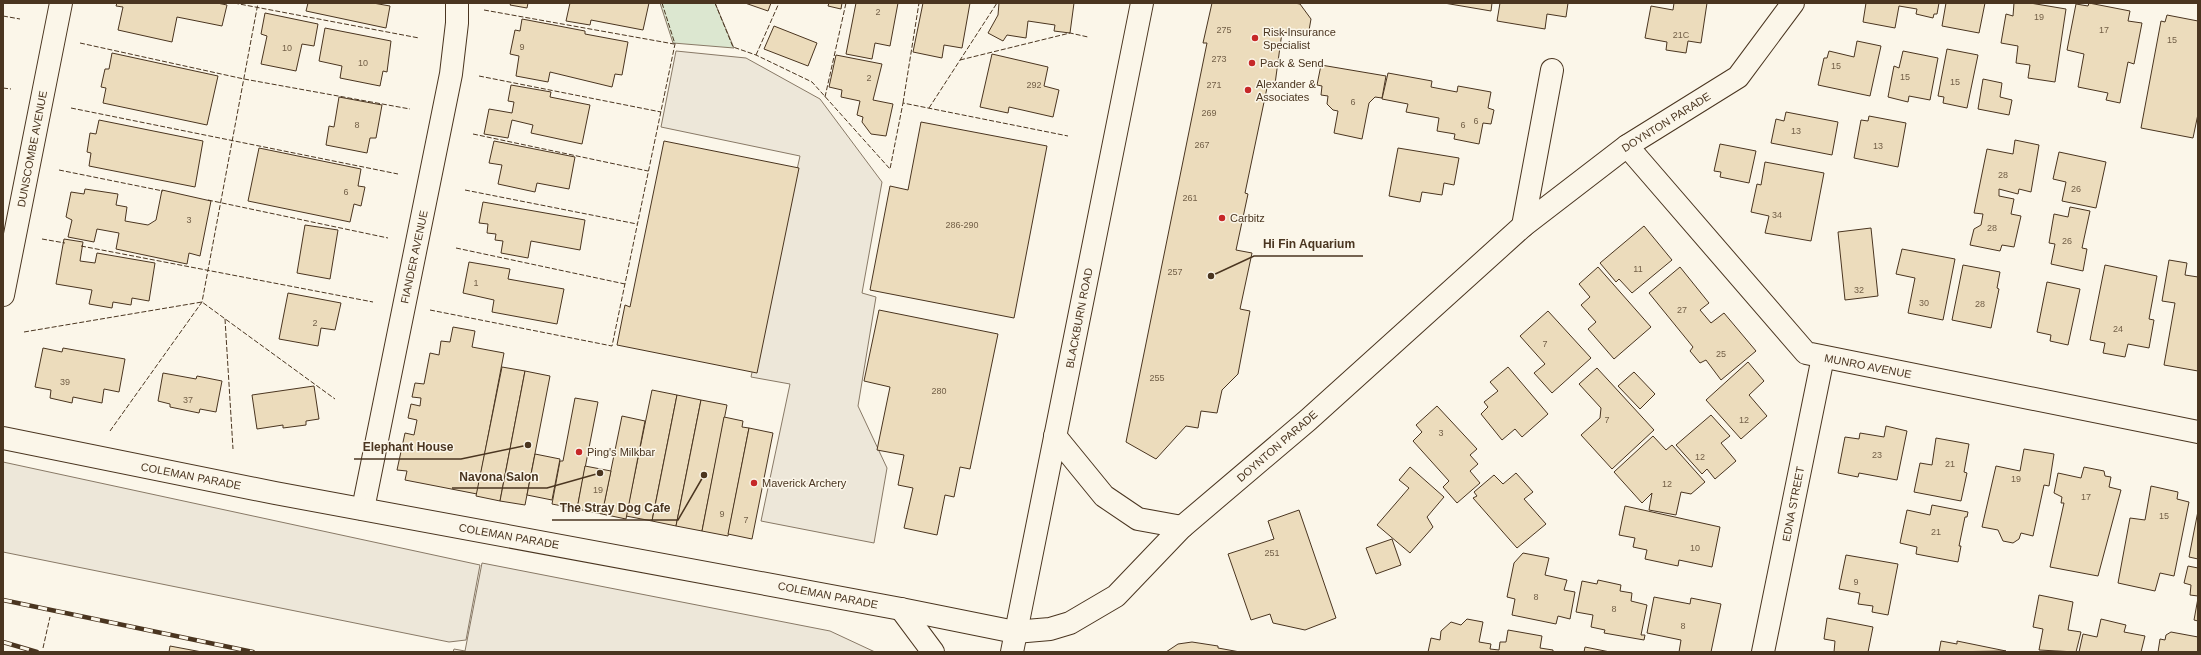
<svg xmlns="http://www.w3.org/2000/svg" width="2201" height="655" font-family="Arial,sans-serif">
	<style>
		.green { fill: #dce7d0; stroke: #887966 }
		.parking { fill: #ede7d9; stroke: #887966 }
		.building { fill: #ecdcbc; stroke: #4a3520 }
		.lines { fill: none; stroke-linecap: round; stroke-linejoin: round }
		.minor-casing { stroke: #4a3520; stroke-width: 24 }
		.tertiary-casing { stroke: #4a3520; stroke-width: 24 }
		.primary-casing { stroke: #4a3520; stroke-width: 24 }
		.minor { stroke: #fbf6e9; stroke-width: 22 }
		.tertiary { stroke: #fbf6e9; stroke-width: 22 }
		.primary { stroke: #fbf6e9; stroke-width: 22 }
		.rail-casing { stroke: #4a3520; stroke-width: 4.5 }
		.rail { stroke: #fbf6e9; stroke-width: 3; stroke-dasharray: 9; stroke-linecap: butt }
		.fence { stroke: #4a3520; stroke-width: 1; stroke-dasharray: 5 2; stroke-linecap: butt }
		.poi-dot { fill: #c62828; stroke: #fbf6e9; stroke-width: 1.5 }
		.labels { text-anchor: middle; stroke-width: 3; stroke-linejoin: round; paint-order: stroke }
		.number-label { font-size: 9px; fill: #725f47 }
		.poi-label { font-size: 11px; fill: #4a3520; stroke: #fbf6e9; text-anchor: start }
		.street-label { font-size: 11px; fill: #4a3520; stroke: #fbf6e9 }
		.leader { fill: none; stroke: #4a3520; stroke-width: 1.5 }
		.callout-dot { fill: #4a3520; stroke: #fbf6e9; stroke-width: 1.5 }
		.callout-label { font-size: 12px; text-anchor: middle; font-weight: bold; fill: #4a3520; stroke: #fbf6e9; stroke-width: 3; stroke-linejoin: round; paint-order: stroke }
	</style>
	<rect width="100%" height="100%" fill="#fbf6e9"/>
	<path class="green" d="M 660,3 L 715,3 L 734,48 L 673,43 Z"/>
	<g class="parking">
		<path d="M 676,51 L 746,58 L 820,99 L 882,182 L 862,293 L 876,297 L 858,406 L 887,468 L 874,543 L 761,521 L 790,384 L 751,377 L 800,156 L 661,127 Z"/>
		<path d="M 3,462 L 480,565 L 466,640 L 449,642 L 3,552 Z"/>
		<path d="M 482,563 L 830,631 L 875,652 L 453,652 L 454,649 L 465,651 Z"/>
	</g>
	<g class="building">
		<path d="M 117,3 L 217,3 L 227,5 L 222,26 L 177,17 L 172,42 L 118,30 L 123,7 L 116,6 Z"/>
		<path d="M 308,3 L 373,3 L 390,6 L 386,28 L 306,11 Z"/>
		<path d="M 511,3 L 528,3 L 527,8 L 510,5 Z"/>
		<path d="M 570,3 L 649,3 L 643,30 L 591,20 L 590,25 L 566,21 Z"/>
		<path d="M 745,3 L 771,3 L 768,11 Z"/>
		<path d="M 829,3 L 842,3 L 841,9 L 828,6 Z"/>
		<path d="M 856,3 L 898,3 L 890,46 L 875,43 L 872,59 L 846,54 Z"/>
		<path d="M 923,3 L 970,3 L 962,48 L 944,45 L 942,58 L 913,52 Z"/>
		<path d="M 999,3 L 1074,3 L 1070,33 L 1054,31 L 1055,25 L 1028,21 L 1026,38 L 1007,35 L 1003,41 L 988,33 L 998,15 Z"/>
		<path d="M 1212,3 L 1294,3 L 1300,4 L 1311,19 L 1308,36 L 1282,32 L 1275,84 L 1268,83 L 1245,193 L 1248,194 L 1236,250 L 1252,253 L 1240,309 L 1250,311 L 1238,374 L 1222,390 L 1217,413 L 1201,411 L 1198,428 L 1186,426 L 1156,459 L 1126,442 L 1207,43 L 1203,43 Z"/>
		<path d="M 1444,3 L 1492,3 L 1491,11 Z"/>
		<path d="M 1500,3 L 1568,3 L 1566,17 L 1547,14 L 1545,29 L 1497,21 Z"/>
		<path d="M 1674,3 L 1707,3 L 1701,43 L 1688,41 L 1686,53 L 1666,50 L 1667,42 L 1645,38 L 1651,6 L 1673,10 Z"/>
		<path d="M 1866,3 L 1939,3 L 1937,14 L 1934,14 L 1933,18 L 1916,14 L 1917,9 L 1899,6 L 1895,28 L 1863,22 Z"/>
		<path d="M 1946,3 L 1985,3 L 1979,33 L 1942,26 Z"/>
		<path d="M 2014,3 L 2030,3 L 2066,9 L 2055,82 L 2028,78 L 2030,65 L 2016,63 L 2018,46 L 2001,43 L 2006,14 L 2013,16 Z"/>
		<path d="M 2089,3 L 2130,11 L 2128,21 L 2142,23 L 2134,64 L 2128,62 L 2120,103 L 2106,100 L 2108,93 L 2078,87 L 2084,54 L 2067,50 L 2076,4 L 2088,6 Z"/>
		<path d="M 265,13 L 318,24 L 314,46 L 302,44 L 296,71 L 261,64 L 267,36 L 261,34 Z"/>
		<path d="M 2167,15 L 2198,21 L 2198,114 L 2193,138 L 2141,128 L 2161,21 L 2165,22 Z"/>
		<path d="M 522,19 L 585,31 L 585,34 L 628,42 L 622,75 L 615,74 L 612,87 L 550,72 L 548,82 L 516,76 L 519,56 L 510,54 L 515,30 L 520,31 Z"/>
		<path d="M 774,26 L 817,43 L 808,66 L 764,49 Z"/>
		<path d="M 325,28 L 391,41 L 387,72 L 383,71 L 380,86 L 340,78 L 342,66 L 319,61 Z"/>
		<path d="M 1857,41 L 1881,46 L 1870,96 L 1818,85 L 1824,58 L 1827,58 L 1829,51 L 1854,57 Z"/>
		<path d="M 1947,49 L 1978,55 L 1967,108 L 1943,103 L 1944,97 L 1938,96 Z"/>
		<path d="M 1903,51 L 1938,58 L 1930,100 L 1909,96 L 1908,102 L 1888,97 L 1894,66 L 1899,68 Z"/>
		<path d="M 112,53 L 218,76 L 207,125 L 103,103 L 106,88 L 101,87 L 105,69 L 109,69 Z"/>
		<path d="M 992,54 L 1048,67 L 1044,86 L 1059,90 L 1053,117 L 1009,107 L 1008,113 L 980,107 Z"/>
		<path d="M 836,55 L 882,64 L 873,100 L 893,104 L 886,136 L 871,134 L 862,122 L 863,117 L 857,115 L 860,101 L 841,97 L 842,90 L 829,87 Z"/>
		<path d="M 1321,65 L 1386,76 L 1382,98 L 1375,97 L 1369,103 L 1362,139 L 1334,133 L 1338,111 L 1333,110 L 1327,104 L 1328,96 L 1321,95 L 1322,86 L 1317,85 Z"/>
		<path d="M 1388,73 L 1432,81 L 1431,87 L 1457,92 L 1458,86 L 1491,92 L 1488,108 L 1494,110 L 1491,124 L 1483,123 L 1479,144 L 1454,139 L 1455,134 L 1437,131 L 1439,118 L 1406,112 L 1408,104 L 1382,99 Z"/>
		<path d="M 1983,79 L 2002,83 L 2000,97 L 2012,100 L 2009,115 L 1978,109 Z"/>
		<path d="M 511,85 L 551,92 L 550,97 L 590,105 L 582,144 L 531,133 L 533,125 L 512,120 L 508,138 L 484,134 L 489,109 L 512,113 L 514,102 L 508,101 Z"/>
		<path d="M 339,97 L 382,105 L 376,138 L 370,138 L 367,153 L 326,145 L 329,126 L 334,127 Z"/>
		<path d="M 1786,112 L 1838,122 L 1832,155 L 1771,143 L 1776,119 L 1784,121 Z"/>
		<path d="M 1869,116 L 1906,123 L 1898,167 L 1854,158 L 1861,120 L 1868,121 Z"/>
		<path d="M 99,120 L 203,141 L 195,187 L 89,166 L 91,153 L 87,152 L 90,133 L 96,134 Z"/>
		<path d="M 921,122 L 1047,146 L 1014,318 L 870,290 L 890,186 L 908,190 Z"/>
		<path d="M 2015,140 L 2039,145 L 2031,192 L 2019,189 L 2018,194 L 1999,189 L 1999,196 L 2014,199 L 2011,214 L 2021,216 L 2014,247 L 2002,245 L 2000,251 L 1970,245 L 1974,229 L 1981,225 L 1983,214 L 1974,213 L 1987,149 L 2013,154 Z"/>
		<path d="M 494,141 L 575,157 L 569,189 L 537,183 L 535,192 L 498,184 L 502,165 L 489,163 Z"/>
		<path d="M 664,141 L 799,168 L 757,373 L 617,345 L 625,305 L 630,307 Z"/>
		<path d="M 1720,144 L 1756,151 L 1749,183 L 1720,177 L 1721,172 L 1714,171 Z"/>
		<path d="M 259,148 L 361,169 L 358,186 L 365,187 L 361,206 L 354,204 L 350,222 L 248,201 Z"/>
		<path d="M 1398,148 L 1459,158 L 1454,185 L 1444,183 L 1442,195 L 1422,192 L 1420,202 L 1389,196 Z"/>
		<path d="M 2059,152 L 2106,162 L 2096,208 L 2062,201 L 2066,182 L 2053,179 Z"/>
		<path d="M 1765,162 L 1824,173 L 1811,241 L 1765,233 L 1769,216 L 1751,212 L 1757,184 L 1761,185 Z"/>
		<path d="M 85,189 L 118,194 L 116,205 L 127,207 L 125,221 L 148,225 L 156,220 L 162,190 L 211,201 L 200,256 L 189,253 L 187,264 L 116,249 L 119,233 L 97,229 L 94,242 L 68,237 L 72,220 L 66,217 L 71,192 L 84,194 Z"/>
		<path d="M 483,202 L 585,220 L 580,250 L 531,241 L 528,258 L 501,253 L 503,241 L 495,240 L 496,234 L 487,233 L 488,224 L 479,223 Z"/>
		<path d="M 2070,207 L 2090,211 L 2082,248 L 2087,249 L 2083,271 L 2051,264 L 2055,244 L 2049,243 L 2054,214 L 2068,217 Z"/>
		<path d="M 305,225 L 338,230 L 330,279 L 297,273 Z"/>
		<path d="M 1644,226 L 1672,260 L 1632,293 L 1619,279 L 1616,282 L 1600,263 Z"/>
		<path d="M 1871,228 L 1878,296 L 1845,300 L 1838,232 Z"/>
		<path d="M 64,239 L 83,242 L 80,261 L 95,263 L 97,253 L 155,263 L 149,301 L 132,298 L 131,305 L 113,302 L 112,308 L 89,304 L 92,290 L 56,284 Z"/>
		<path d="M 1902,249 L 1955,259 L 1943,320 L 1908,313 L 1915,278 L 1896,274 Z"/>
		<path d="M 2169,260 L 2187,263 L 2185,275 L 2198,277 L 2198,371 L 2164,365 L 2175,303 L 2162,301 Z"/>
		<path d="M 469,262 L 510,269 L 508,279 L 564,289 L 557,324 L 492,312 L 494,300 L 463,293 Z"/>
		<path d="M 1963,265 L 2000,272 L 1997,288 L 1999,289 L 1991,328 L 1952,320 Z"/>
		<path d="M 2105,265 L 2157,276 L 2149,319 L 2154,320 L 2149,348 L 2128,344 L 2125,357 L 2103,353 L 2105,343 L 2090,340 Z"/>
		<path d="M 1598,267 L 1651,327 L 1614,359 L 1588,329 L 1596,322 L 1581,305 L 1590,297 L 1579,284 Z"/>
		<path d="M 1680,267 L 1709,303 L 1700,310 L 1711,323 L 1724,313 L 1756,351 L 1721,380 L 1706,360 L 1700,363 L 1690,351 L 1693,347 L 1649,293 Z"/>
		<path d="M 2047,282 L 2080,289 L 2068,345 L 2050,341 L 2051,335 L 2037,332 Z"/>
		<path d="M 288,293 L 341,303 L 335,330 L 321,328 L 318,346 L 279,339 Z"/>
		<path d="M 879,310 L 998,334 L 970,469 L 960,467 L 954,497 L 945,495 L 937,535 L 904,528 L 913,488 L 898,485 L 904,455 L 877,450 L 890,387 L 864,381 Z"/>
		<path d="M 1548,311 L 1591,358 L 1552,393 L 1534,373 L 1545,364 L 1520,336 Z"/>
		<path d="M 453,327 L 475,331 L 472,347 L 504,353 L 477,494 L 405,480 L 407,471 L 397,470 L 405,433 L 414,435 L 417,420 L 408,418 L 411,404 L 420,406 L 421,398 L 412,397 L 415,383 L 424,384 L 430,353 L 439,355 L 441,341 L 450,342 Z"/>
		<path d="M 43,348 L 62,352 L 63,348 L 125,359 L 119,392 L 104,389 L 102,403 L 73,397 L 72,403 L 50,398 L 51,390 L 35,387 Z"/>
		<path d="M 1748,362 L 1764,381 L 1749,395 L 1767,416 L 1741,439 L 1706,400 Z"/>
		<path d="M 502,367 L 525,371 L 500,501 L 476,496 Z"/>
		<path d="M 1508,367 L 1548,414 L 1522,437 L 1515,429 L 1502,440 L 1481,414 L 1488,407 L 1484,402 L 1498,391 L 1490,382 Z"/>
		<path d="M 1597,368 L 1654,430 L 1612,469 L 1581,435 L 1600,418 L 1601,408 L 1579,384 Z"/>
		<path d="M 525,371 L 550,376 L 525,505 L 500,501 Z"/>
		<path d="M 1634,372 L 1655,394 L 1640,409 L 1618,386 Z"/>
		<path d="M 163,373 L 196,379 L 197,376 L 222,381 L 216,412 L 200,409 L 199,413 L 170,407 L 170,404 L 158,401 Z"/>
		<path d="M 314,386 L 319,419 L 306,421 L 306,425 L 283,428 L 283,425 L 257,429 L 252,395 Z"/>
		<path d="M 652,390 L 677,395 L 652,521 L 626,516 Z"/>
		<path d="M 677,395 L 701,400 L 676,526 L 652,521 Z"/>
		<path d="M 575,398 L 598,402 L 577,509 L 552,504 L 560,461 L 563,461 Z"/>
		<path d="M 701,400 L 727,405 L 702,531 L 676,526 Z"/>
		<path d="M 1437,406 L 1477,449 L 1470,455 L 1478,464 L 1470,471 L 1480,483 L 1457,503 L 1443,487 L 1449,481 L 1413,441 L 1422,432 L 1416,425 Z"/>
		<path d="M 1711,415 L 1730,436 L 1721,443 L 1736,461 L 1715,479 L 1707,469 L 1702,474 L 1676,445 Z"/>
		<path d="M 622,416 L 645,421 L 626,519 L 602,514 Z"/>
		<path d="M 724,417 L 743,421 L 742,427 L 749,428 L 728,536 L 702,531 Z"/>
		<path d="M 1886,426 L 1907,431 L 1897,480 L 1859,473 L 1858,477 L 1838,473 L 1845,437 L 1859,439 L 1860,433 L 1884,437 Z"/>
		<path d="M 749,428 L 773,433 L 752,539 L 728,534 Z"/>
		<path d="M 1653,436 L 1666,450 L 1672,445 L 1705,482 L 1691,494 L 1681,492 L 1676,515 L 1649,510 L 1652,493 L 1642,503 L 1614,472 Z"/>
		<path d="M 1936,438 L 1969,444 L 1964,472 L 1967,473 L 1961,501 L 1914,492 L 1920,463 L 1932,465 Z"/>
		<path d="M 2024,449 L 2054,454 L 2049,486 L 2044,485 L 2033,536 L 2021,533 L 2019,539 L 2013,543 L 2003,541 L 1998,530 L 1982,527 L 1996,466 L 2020,471 Z"/>
		<path d="M 535,454 L 560,459 L 552,500 L 527,495 Z"/>
		<path d="M 585,466 L 611,471 L 602,514 L 577,509 Z"/>
		<path d="M 1410,467 L 1444,497 L 1427,517 L 1433,527 L 1410,553 L 1377,525 L 1409,488 L 1399,480 Z"/>
		<path d="M 2084,467 L 2104,471 L 2105,476 L 2111,477 L 2109,487 L 2121,490 L 2098,576 L 2050,567 L 2064,503 L 2061,503 L 2062,497 L 2054,493 L 2058,473 L 2081,478 Z"/>
		<path d="M 1516,473 L 1533,492 L 1524,499 L 1546,524 L 1517,548 L 1473,498 L 1477,496 L 1474,492 L 1494,475 L 1503,484 Z"/>
		<path d="M 2151,486 L 2178,492 L 2177,499 L 2189,502 L 2174,576 L 2160,573 L 2155,591 L 2118,583 L 2130,518 L 2145,520 Z"/>
		<path d="M 1932,505 L 1968,512 L 1967,517 L 1965,517 L 1959,546 L 1961,546 L 1958,562 L 1916,554 L 1917,547 L 1900,543 L 1907,510 L 1930,515 Z"/>
		<path d="M 1625,506 L 1720,527 L 1712,567 L 1679,560 L 1678,566 L 1645,559 L 1647,550 L 1633,547 L 1635,538 L 1619,535 Z"/>
		<path d="M 1299,510 L 1336,618 L 1305,630 L 1273,623 L 1270,614 L 1251,620 L 1228,554 L 1274,539 L 1268,521 Z"/>
		<path d="M 2198,511 L 2198,559 L 2189,557 Z"/>
		<path d="M 1392,539 L 1401,565 L 1376,574 L 1366,548 Z"/>
		<path d="M 1523,553 L 1549,558 L 1545,575 L 1567,580 L 1564,590 L 1575,592 L 1570,619 L 1558,616 L 1556,624 L 1512,615 L 1515,599 L 1507,597 L 1514,563 Z"/>
		<path d="M 1846,555 L 1898,564 L 1888,615 L 1872,612 L 1873,606 L 1858,604 L 1860,593 L 1839,589 Z"/>
		<path d="M 2188,566 L 2198,568 L 2198,596 L 2190,595 L 2191,585 L 2184,583 Z"/>
		<path d="M 1598,580 L 1621,585 L 1620,591 L 1632,593 L 1631,601 L 1647,605 L 1641,635 L 1645,635 L 1644,640 L 1604,633 L 1605,630 L 1591,627 L 1593,615 L 1576,612 L 1582,581 L 1597,584 Z"/>
		<path d="M 2039,595 L 2073,602 L 2068,630 L 2081,632 L 2076,652 L 2039,650 L 2043,629 L 2033,627 Z"/>
		<path d="M 1654,597 L 1690,604 L 1691,598 L 1721,604 L 1711,652 L 1679,652 L 1681,640 L 1647,633 Z"/>
		<path d="M 2198,598 L 2198,621 L 2194,620 Z"/>
		<path d="M 1827,618 L 1873,627 L 1868,652 L 1834,652 L 1835,641 L 1824,639 Z"/>
		<path d="M 1467,619 L 1483,622 L 1479,642 L 1491,644 L 1490,649 L 1499,650 L 1500,642 L 1506,642 L 1508,630 L 1542,636 L 1540,648 L 1553,650 L 1553,652 L 1428,652 L 1431,638 L 1440,640 L 1441,631 L 1451,622 L 1461,625 Z"/>
		<path d="M 2101,619 L 2126,625 L 2124,632 L 2145,636 L 2141,652 L 2079,652 L 2083,634 L 2097,637 Z"/>
		<path d="M 2171,632 L 2198,637 L 2198,652 L 2158,652 L 2160,639 L 2165,640 L 2166,635 Z"/>
		<path d="M 1941,641 L 1957,644 L 1957,641 L 2006,651 L 1939,652 Z"/>
		<path d="M 1192,642 L 1218,646 L 1218,648 L 1240,652 L 1166,652 L 1178,644 Z"/>
		<path d="M 170,646 L 202,652 L 169,652 Z"/>
		<path d="M 1585,647 L 1610,652 L 1584,652 Z"/>
	</g>
	<g class="lines">
		<g class="minor-casing">
			<g id="minor">
				<path d="M 1627,146 L 1806,353 L 2198,432"/>
				<path d="M 1523,226 L 1552,70"/>
				<path d="M 3,295 L 61,3"/>
				<path d="M 1055,436 L 1104,496 L 1138,519 L 1182,527"/>
				<path d="M 363,509 L 451,74 L 457,23 L 457,3"/>
				<path d="M 1015,632 L 1050,629 L 1070,623 L 1116,596 L 1182,527 L 1308,420 L 1523,226 L 1627,146 L 1738,77 L 1793,3"/>
				<path d="M 1763,652 L 1823,357"/>
			</g>
		</g>
		<g class="tertiary-casing">
			<path id="tertiary" d="M 3,438 L 275,493 L 901,609 L 1015,632"/>
		</g>
		<g class="primary-casing">
			<g id="primary">
				<path d="M 901,609 L 933,652"/>
				<path d="M 1012,652 L 1142,3"/>
			</g>
		</g>
		<use href="#minor" class="minor"/>
		<use href="#tertiary" class="tertiary"/>
		<use href="#primary" class="primary"/>
		<g class="rail-casing">
			<g id="rail">
				<path d="M 3,600 L 253,652"/>
				<path d="M 3,642 L 37,652"/>
			</g>
		</g>
		<use href="#rail" class="rail"/>
		<g class="fence">
			<path d="M 234,3 L 419,38"/>
			<path d="M 715,3 L 733,47 L 756,55 L 812,82 L 890,169 L 903,103 L 1068,136"/>
			<path d="M 484,10 L 674,44"/>
			<path d="M 3,16 L 20,19"/>
			<path d="M 80,43 L 244,79 L 410,109"/>
			<path d="M 756,55 L 779,3"/>
			<path d="M 960,60 L 1070,33 L 1088,37"/>
			<path d="M 479,76 L 661,112"/>
			<path d="M 3,88 L 11,89"/>
			<path d="M 825,97 L 846,3"/>
			<path d="M 903,103 L 919,3"/>
			<path d="M 71,108 L 398,174"/>
			<path d="M 929,108 L 997,3"/>
			<path d="M 473,134 L 648,171"/>
			<path d="M 59,170 L 163,191"/>
			<path d="M 465,190 L 637,224"/>
			<path d="M 208,200 L 388,238"/>
			<path d="M 42,239 L 65,243"/>
			<path d="M 81,246 L 373,302"/>
			<path d="M 456,248 L 625,284"/>
			<path d="M 430,310 L 612,346 L 675,44 L 662,3"/>
			<path d="M 225,319 L 233,449"/>
			<path d="M 24,332 L 202,302 L 335,399"/>
			<path d="M 110,431 L 202,302 L 258,3"/>
			<path d="M 43,648 L 50,617"/>
		</g>
	</g>
	<g class="poi-dot">
		<circle cx="1255" cy="38" r="4"/>
		<circle cx="1252" cy="63" r="4"/>
		<circle cx="1248" cy="90" r="4"/>
		<circle cx="1222" cy="218" r="4"/>
		<circle cx="579" cy="452" r="4"/>
		<circle cx="754" cy="483" r="4"/>
	</g>
	<g class="labels">
		<g class="number-label">
			<text x="878" y="15">2</text>
			<text x="2039" y="20">19</text>
			<text x="1224" y="33">275</text>
			<text x="2104" y="33">17</text>
			<text x="1681" y="38">21C</text>
			<text x="2172" y="43">15</text>
			<text x="522" y="50">9</text>
			<text x="287" y="51">10</text>
			<text x="1219" y="62">273</text>
			<text x="363" y="66">10</text>
			<text x="1836" y="69">15</text>
			<text x="1905" y="80">15</text>
			<text x="869" y="81">2</text>
			<text x="1955" y="85">15</text>
			<text x="1034" y="88">292</text>
			<text x="1214" y="88">271</text>
			<text x="1353" y="105">6</text>
			<text x="1209" y="116">269</text>
			<text x="1476" y="124">6</text>
			<text x="357" y="128">8</text>
			<text x="1463" y="128">6</text>
			<text x="1796" y="134">13</text>
			<text x="1202" y="148">267</text>
			<text x="1878" y="149">13</text>
			<text x="2003" y="178">28</text>
			<text x="2076" y="192">26</text>
			<text x="346" y="195">6</text>
			<text x="1190" y="201">261</text>
			<text x="1777" y="218">34</text>
			<text x="189" y="223">3</text>
			<text x="962" y="228">286-290</text>
			<text x="1992" y="231">28</text>
			<text x="2067" y="244">26</text>
			<text x="1638" y="272">11</text>
			<text x="1175" y="275">257</text>
			<text x="476" y="286">1</text>
			<text x="1859" y="293">32</text>
			<text x="1924" y="306">30</text>
			<text x="1980" y="307">28</text>
			<text x="1682" y="313">27</text>
			<text x="315" y="326">2</text>
			<text x="2118" y="332">24</text>
			<text x="1545" y="347">7</text>
			<text x="1721" y="357">25</text>
			<text x="1157" y="381">255</text>
			<text x="65" y="385">39</text>
			<text x="939" y="394">280</text>
			<text x="188" y="403">37</text>
			<text x="1607" y="423">7</text>
			<text x="1744" y="423">12</text>
			<text x="1441" y="436">3</text>
			<text x="1877" y="458">23</text>
			<text x="1700" y="460">12</text>
			<text x="1950" y="467">21</text>
			<text x="2016" y="482">19</text>
			<text x="1667" y="487">12</text>
			<text x="598" y="493">19</text>
			<text x="2086" y="500">17</text>
			<text x="722" y="517">9</text>
			<text x="2164" y="519">15</text>
			<text x="746" y="523">7</text>
			<text x="1936" y="535">21</text>
			<text x="1695" y="551">10</text>
			<text x="1272" y="556">251</text>
			<text x="1856" y="585">9</text>
			<text x="1536" y="600">8</text>
			<text x="1614" y="612">8</text>
			<text x="1683" y="629">8</text>
		</g>
		<g class="poi-label">
			<text x="1263" y="36">Risk Insurance<tspan x="1263" dy="13">Specialist</tspan></text>
			<text x="1260" y="67">Pack &amp; Send</text>
			<text x="1256" y="88">Alexander &amp;<tspan x="1256" dy="13">Associates</tspan></text>
			<text x="1230" y="222">Carbitz</text>
			<text x="587" y="456">Ping's Milkbar</text>
			<text x="762" y="487">Maverick Archery</text>
		</g>
		<g class="street-label">
			<text transform="translate(1666 122) rotate(-32)" y="4">DOYNTON PARADE</text>
			<text transform="translate(32 149) rotate(-79)" y="4">DUNSCOMBE AVENUE</text>
			<text transform="translate(414 257) rotate(-78)" y="4">FIANDER AVENUE</text>
			<text transform="translate(1079 318) rotate(-79)" y="4">BLACKBURN ROAD</text>
			<text transform="translate(1868 366) rotate(11)" y="4">MUNRO AVENUE</text>
			<text transform="translate(1277 446) rotate(-41)" y="4">DOYNTON PARADE</text>
			<text transform="translate(191 476) rotate(11)" y="4">COLEMAN PARADE</text>
			<text transform="translate(1793 504) rotate(-79)" y="4">EDNA STREET</text>
			<text transform="translate(509 536) rotate(10)" y="4">COLEMAN PARADE</text>
			<text transform="translate(828 595) rotate(11)" y="4">COLEMAN PARADE</text>
		</g>
	</g>
	<path class="leader" d="M1211 276L1254 256H1363M528 445L461 459H354M600 473L547 488H452M704 475L678 520H552"/>
	<g class="callout-dot">
		<circle cx="1211" cy="276" r="4"/>
		<circle cx="528" cy="445" r="4"/>
		<circle cx="600" cy="473" r="4"/>
		<circle cx="704" cy="475" r="4"/>
	</g>
	<g class="callout-label">
		<text x="1309" y="248">Hi Fin Aquarium</text>
		<text x="408" y="451">Elephant House</text>
		<text x="499" y="481">Navona Salon</text>
		<text x="615" y="512">The Stray Dog Cafe</text>
	</g>
	<rect width="2201" height="655" fill="none" stroke="#4a3520" stroke-width="8"/>
</svg>
